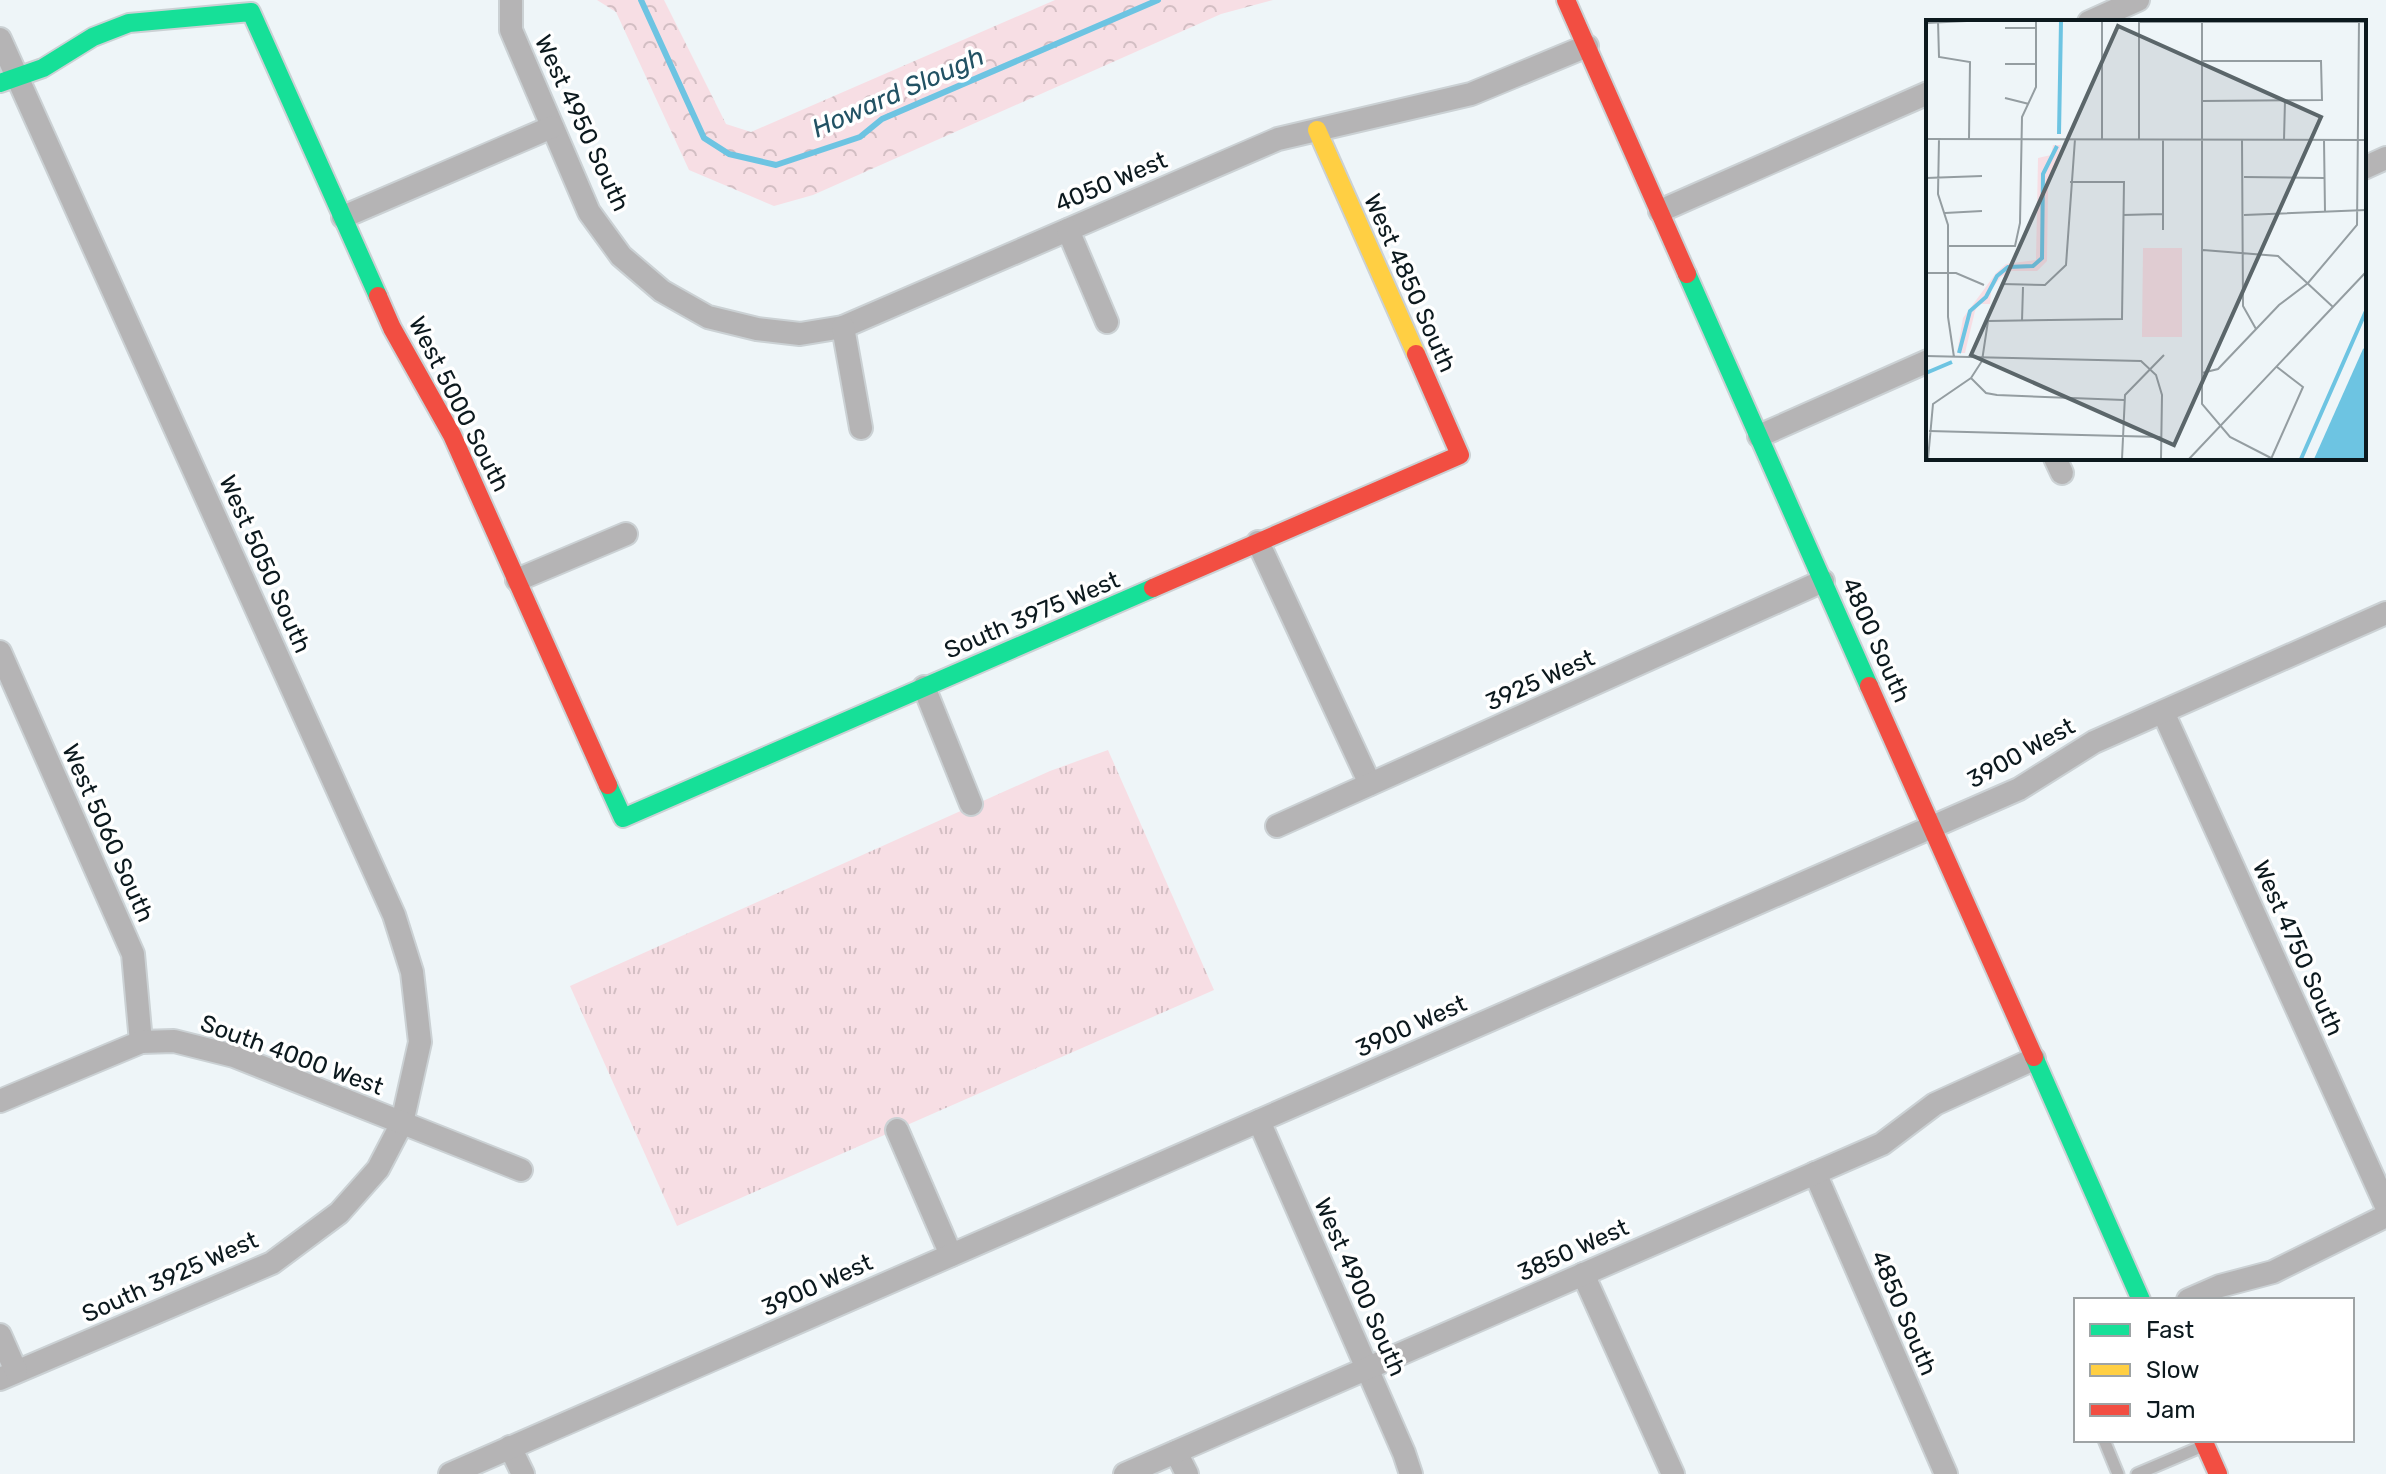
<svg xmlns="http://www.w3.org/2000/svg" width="2386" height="1474" font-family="Rubik,sans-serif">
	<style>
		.grass { fill: url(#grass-tufts) }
		.park { fill: url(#park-crowns) }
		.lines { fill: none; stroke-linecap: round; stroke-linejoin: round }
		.stream { stroke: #6dc4e2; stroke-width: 6 }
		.lane-casing { stroke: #cbd1d4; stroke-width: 15 }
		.street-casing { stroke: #cbd1d4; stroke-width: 26 }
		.fast-casing { stroke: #cbd1d4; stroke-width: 22 }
		.slow-casing { stroke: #cbd1d4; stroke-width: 22 }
		.jam-casing { stroke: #cbd1d4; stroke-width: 22 }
		.lane { stroke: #b5b4b5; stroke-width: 11 }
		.street { stroke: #b5b4b5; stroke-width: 22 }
		.fast { stroke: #16e098; stroke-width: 18 }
		.slow { stroke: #ffcf43; stroke-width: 18 }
		.jam { stroke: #f24e42; stroke-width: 18 }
		.labels { text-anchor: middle; stroke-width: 7; stroke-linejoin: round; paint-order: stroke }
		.street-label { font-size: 24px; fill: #0c191e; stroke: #fff }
		.water-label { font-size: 26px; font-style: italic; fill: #225264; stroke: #fff }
		.inset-river { fill: none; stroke: #6dc4e2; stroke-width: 4 }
		.inset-road { fill: none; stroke: #949da1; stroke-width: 2 }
		.view { fill: #5b666a; fill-opacity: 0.15; stroke: #5b666a; stroke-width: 4 }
		.inset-edge { fill: none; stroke: #0c191e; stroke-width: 4 }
	</style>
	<defs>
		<pattern id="grass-tufts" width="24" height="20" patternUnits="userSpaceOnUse" patternTransform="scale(2)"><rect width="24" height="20" fill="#f7dee4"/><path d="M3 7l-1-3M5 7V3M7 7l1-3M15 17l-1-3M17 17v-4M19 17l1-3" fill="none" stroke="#d3bec3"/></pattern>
		<pattern id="park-crowns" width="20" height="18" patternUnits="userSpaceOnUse" patternTransform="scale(2)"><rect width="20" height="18" fill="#f7dee4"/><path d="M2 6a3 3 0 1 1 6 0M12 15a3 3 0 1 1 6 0" fill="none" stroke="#d3bec3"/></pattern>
	</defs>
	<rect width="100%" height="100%" fill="#eef5f8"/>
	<path class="grass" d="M 1108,750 L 1214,990 L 677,1226 L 570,986 L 1050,771 Z"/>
	<path class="park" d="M 597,0 L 664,0 L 726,124 L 751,132 L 1055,0 L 1273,0 L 1221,14 L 813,195 L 774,206 L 689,170 L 616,12 Z"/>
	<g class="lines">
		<path class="stream" d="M 641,0 L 704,138 L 729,154 L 776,165 L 860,137 L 882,119 L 1158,0"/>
		<g class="lane-casing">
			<g id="lane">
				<path d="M 2104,1440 L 2118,1474"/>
				<path d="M 2137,1474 L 2203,1446"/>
			</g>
		</g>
		<g class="street-casing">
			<g id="street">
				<path d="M 511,0 L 511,30 L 589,212 L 621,256 L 662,291 L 708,317 L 757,329 L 800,334 L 843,327 L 1278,139 L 1471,94 L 1587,46"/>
				<path d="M 2089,22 L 2138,0"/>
				<path d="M 0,39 L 394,915 L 412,972 L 420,1042 L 402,1123 L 378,1169 L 339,1213 L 272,1263 L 0,1379"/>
				<path d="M 2364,168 L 2386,158"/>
				<path d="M 1660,211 L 1928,93"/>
				<path d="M 343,217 L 552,127"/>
				<path d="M 1068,230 L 1107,322"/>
				<path d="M 843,327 L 861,428"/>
				<path d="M 1759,436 L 1928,361"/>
				<path d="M 2055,458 L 2062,473"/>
				<path d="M 1258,542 L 1370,784"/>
				<path d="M 517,580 L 626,534"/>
				<path d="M 0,652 L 133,954 L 141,1042"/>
				<path d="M 924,687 L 971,804"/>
				<path d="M 2163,712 L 2386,1206"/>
				<path d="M 1277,826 L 1823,581"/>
				<path d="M 0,1101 L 141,1042 L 174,1041 L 234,1056 L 521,1170"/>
				<path d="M 1259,1121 L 1404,1453 L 1411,1474"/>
				<path d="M 897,1130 L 951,1255"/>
				<path d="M 1815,1173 L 1946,1474"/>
				<path d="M 1583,1274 L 1673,1474"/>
				<path d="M 2188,1300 L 2220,1286 L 2273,1272 L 2386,1216"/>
				<path d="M 0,1335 L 16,1371"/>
				<path d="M 510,1447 L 523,1474"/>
				<path d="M 1176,1452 L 1187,1474"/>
				<path d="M 450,1474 L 2019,789 L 2094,742 L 2386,613"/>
				<path d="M 1125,1474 L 1882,1144 L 1935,1104 L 2034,1059"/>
			</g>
		</g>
		<g class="fast-casing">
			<g id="fast">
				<path d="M 0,83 L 43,68 L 93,37 L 129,23 L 251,12 L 378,296"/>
				<path d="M 1687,274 L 1869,686"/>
				<path d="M 608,785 L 623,818 L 1153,588"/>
				<path d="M 2034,1057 L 2141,1300"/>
			</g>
		</g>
		<g class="slow-casing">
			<path id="slow" d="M 1317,130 L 1416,354"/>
		</g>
		<g class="jam-casing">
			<g id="jam">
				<path d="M 1566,0 L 1687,274"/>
				<path d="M 378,296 L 392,328 L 452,435 L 608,785"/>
				<path d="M 1153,588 L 1460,455 L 1416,354"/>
				<path d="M 1869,686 L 2034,1057"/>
				<path d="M 2203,1440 L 2218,1474"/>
			</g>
		</g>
		<use href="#lane" class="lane"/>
		<use href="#street" class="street"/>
		<use href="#fast" class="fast"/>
		<use href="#slow" class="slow"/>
		<use href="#jam" class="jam"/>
	</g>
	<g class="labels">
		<g class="street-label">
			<text transform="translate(582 123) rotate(65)" y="8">West 4950 South</text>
			<text transform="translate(1111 182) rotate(-23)" y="8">4050 West</text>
			<text transform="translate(1410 283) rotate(66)" y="8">West 4850 South</text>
			<text transform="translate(459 404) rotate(63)" y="8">West 5000 South</text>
			<text transform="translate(265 564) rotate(66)" y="8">West 5050 South</text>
			<text transform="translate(1032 615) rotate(-23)" y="8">South 3975 West</text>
			<text transform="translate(1876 640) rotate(66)" y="8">4800 South</text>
			<text transform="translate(1540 680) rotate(-24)" y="8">3925 West</text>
			<text transform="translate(2021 753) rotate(-29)" y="8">3900 West</text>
			<text transform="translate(108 833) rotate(66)" y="8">West 5060 South</text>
			<text transform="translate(2298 948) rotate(66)" y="8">West 4750 South</text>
			<text transform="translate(1411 1026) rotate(-24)" y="8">3900 West</text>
			<text transform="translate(292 1055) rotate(20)" y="8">South 4000 West</text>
			<text transform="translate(1573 1250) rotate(-24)" y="8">3850 West</text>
			<text transform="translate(170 1277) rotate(-24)" y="8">South 3925 West</text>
			<text transform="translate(817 1285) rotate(-24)" y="8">3900 West</text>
			<text transform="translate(1360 1287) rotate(66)" y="8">West 4900 South</text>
			<text transform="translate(1904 1313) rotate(67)" y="8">4850 South</text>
		</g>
		<g class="water-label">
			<text transform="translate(898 92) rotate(-24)" y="9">Howard Slough</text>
		</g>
	</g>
	<g transform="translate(1926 20)">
		<rect width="440" height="440" fill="#eef5f8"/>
		<path d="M 217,228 L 256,228 L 256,317 L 216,317 Z" fill="#f7dee4"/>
		<path d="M 127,125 L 135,125 L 122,168 L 121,241 L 111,251 L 85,251 L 75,257 L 65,270 L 64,284 L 53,284 L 49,291 L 39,333 L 31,333 L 37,298 L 70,253 L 80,244 L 110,240 L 112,138 L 125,135 Z" fill="#f7dee4"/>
		<path d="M 440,327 L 440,439 L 388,439 L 437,329 Z" fill="#6dc4e2"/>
		<path class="inset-river" d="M 133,114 L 135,1M 33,333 L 44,291 L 60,277 L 71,256 L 82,247 L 107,246 L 116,238 L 117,154 L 131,126M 0,353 L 26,342M 375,439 L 440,291"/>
		<path class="inset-road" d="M 12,1 L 13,37 L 44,42 L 43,119M 276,1 L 276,384 L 304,417 L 345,438M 213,2 L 440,2M 0,3 L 41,1M 79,8 L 110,8M 79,44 L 110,44M 79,78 L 103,84M 276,81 L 396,80 L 395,41 L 276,41M 0,119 L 440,120M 13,119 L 12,174 L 22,205 L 22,297 L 28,337M 176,119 L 176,1M 213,119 L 213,1M 237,119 L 237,210M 316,120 L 317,286 L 330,309M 358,120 L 359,80M 398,120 L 399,192M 318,157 L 398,158M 0,158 L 56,156M 19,193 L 56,191M 197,195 L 237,194M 318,195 L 440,190M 22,226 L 89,226 L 94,203 L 96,97 L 110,67 L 110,1M 277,230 L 352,236 L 407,287M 0,253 L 30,253 L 58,265M 76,264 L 119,265 L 140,245 L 149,119M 96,301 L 97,267M 0,336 L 215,341 L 230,355 L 236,375 L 235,439M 276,353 L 292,349 L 353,285 L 382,263 L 431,205 L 433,1M 45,358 L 56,341 L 62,301 L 196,299 L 198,162 L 144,162M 3,411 L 235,417M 2,439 L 7,384 L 45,358 L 60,373 L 71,375 L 198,380M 196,439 L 199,375 L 238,335M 263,439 L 440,252M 345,439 L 377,367 L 351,347"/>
		<path class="view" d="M 192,6 L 395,97 L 248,425 L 45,335 Z"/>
		<rect width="440" height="440" class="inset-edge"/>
	</g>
	<rect x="2074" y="1298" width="280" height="144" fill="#ffffff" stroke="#9ea3a5" stroke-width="2"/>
	<rect x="2090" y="1324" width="40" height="12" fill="#16e098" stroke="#9ea3a5" stroke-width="2"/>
	<text x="2146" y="1338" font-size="24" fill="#0c191e">Fast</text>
	<rect x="2090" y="1364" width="40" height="12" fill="#ffcf43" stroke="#9ea3a5" stroke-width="2"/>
	<text x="2146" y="1378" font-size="24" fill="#0c191e">Slow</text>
	<rect x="2090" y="1404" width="40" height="12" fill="#f24e42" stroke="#9ea3a5" stroke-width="2"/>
	<text x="2146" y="1418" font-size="24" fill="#0c191e">Jam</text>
</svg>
